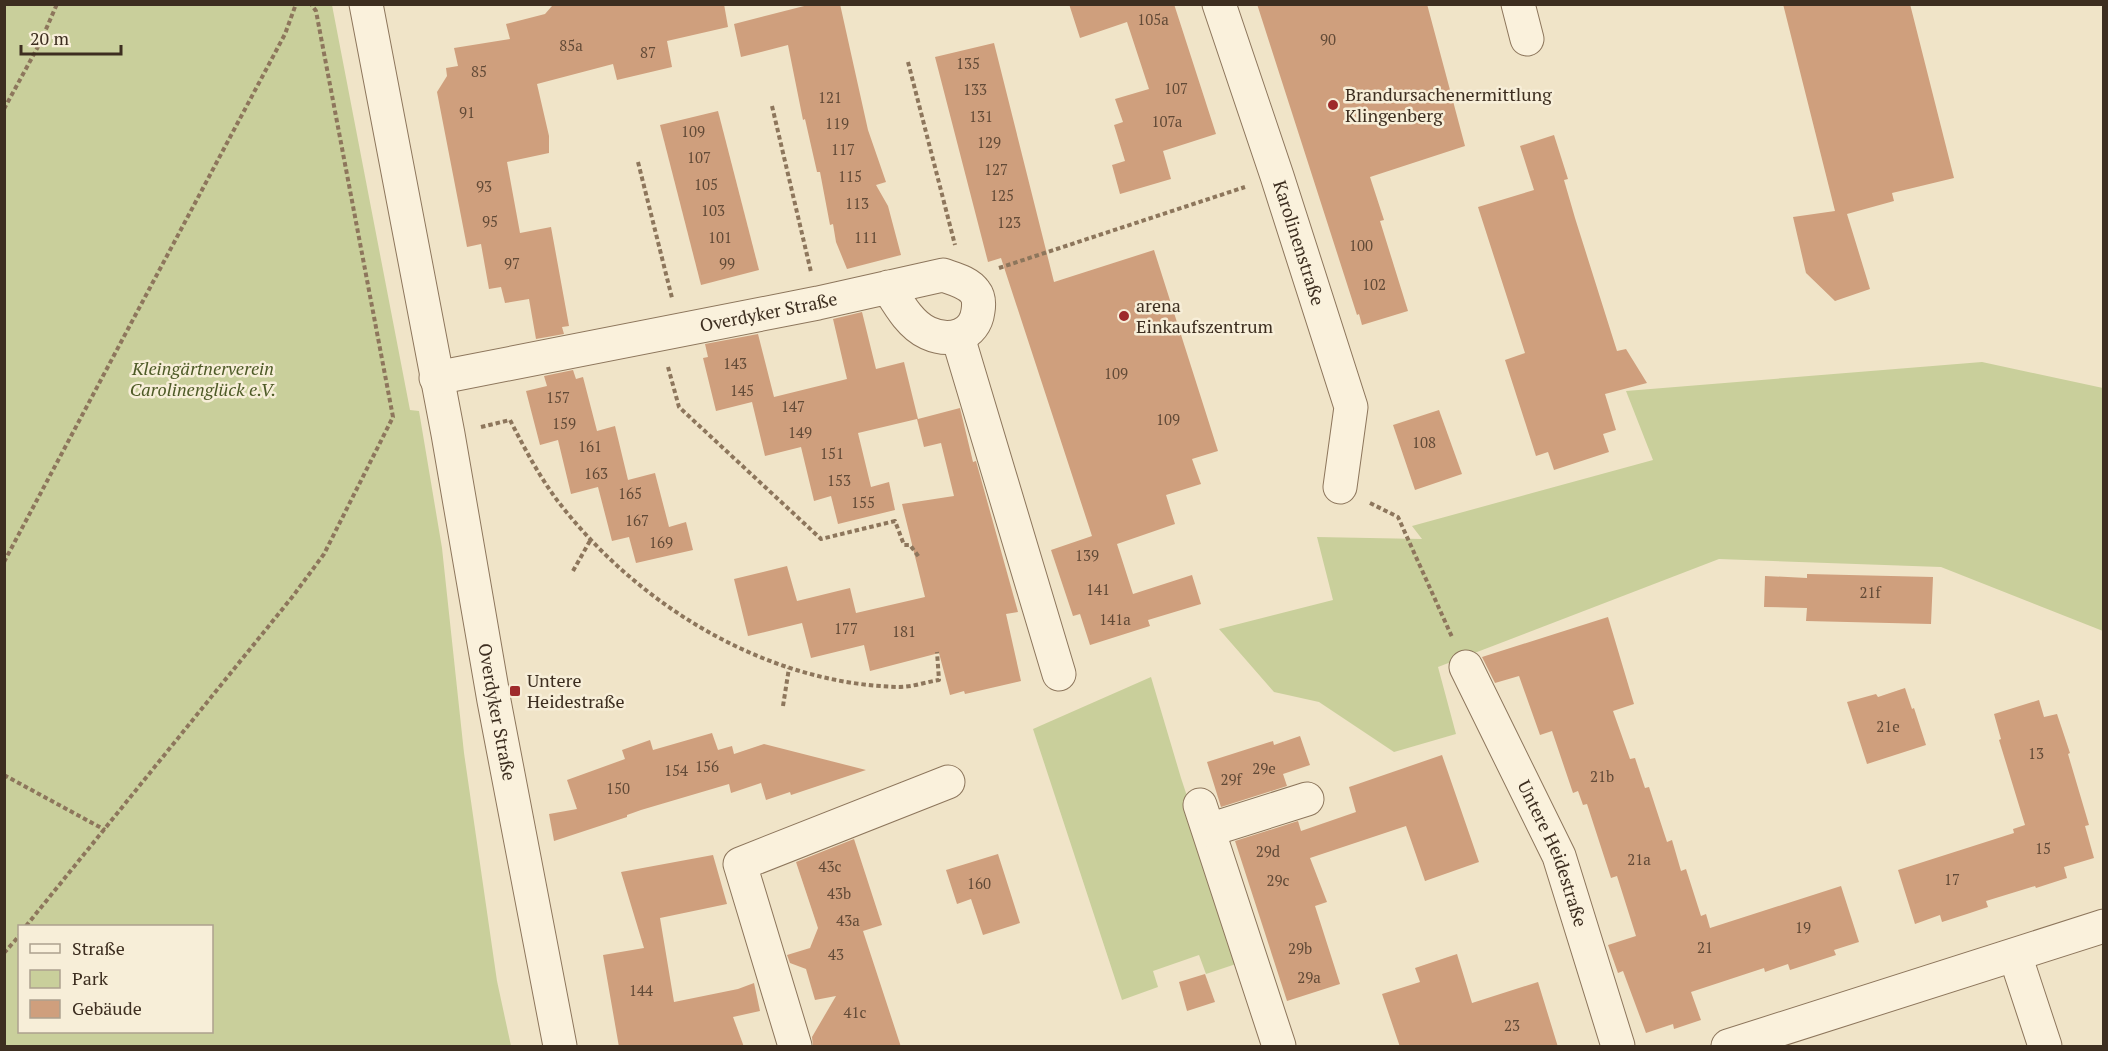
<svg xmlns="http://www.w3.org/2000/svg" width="2108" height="1051" font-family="'PT Serif',serif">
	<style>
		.green { fill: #c9cf9b; fill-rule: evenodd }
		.building { fill: #cf9f7d }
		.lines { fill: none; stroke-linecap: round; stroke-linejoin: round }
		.minor-casing { stroke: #8d765c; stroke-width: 35 }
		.path { stroke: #8d765c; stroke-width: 4; stroke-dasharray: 4.5 3; stroke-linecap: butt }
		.minor { stroke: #faf1dc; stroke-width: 33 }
		.poi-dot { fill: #9e2a2b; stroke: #f7eed8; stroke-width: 2 }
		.labels { text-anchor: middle; stroke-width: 5; stroke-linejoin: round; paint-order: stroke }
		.number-label { font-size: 15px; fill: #624a37 }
		.poi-label { font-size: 18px; fill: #3d2e20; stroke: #f7eed8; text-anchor: start }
		.street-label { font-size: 18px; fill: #3d2e20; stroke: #f7eed8 }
		.park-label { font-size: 18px; font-style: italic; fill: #4d5a26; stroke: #f7eed8 }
	</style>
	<rect width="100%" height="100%" fill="#f0e4c8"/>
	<g class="green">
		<path d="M 5,4 L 332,5 L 410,410 L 419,411 L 442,548 L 464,753 L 497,981 L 511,1046 L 5,1046 ZM 212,926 L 212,1032 L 20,1032 L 20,926 Z"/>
		<path d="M 1982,362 L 2103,388 L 2103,631 L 1941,567 L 1719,559 L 1438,667 L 1456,734 L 1394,752 L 1319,702 L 1274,692 L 1219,629 L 1333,600 L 1317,537 L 1422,539 L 1412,526 L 1653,460 L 1626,391 Z"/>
		<path d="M 1151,677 L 1181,778 L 1242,962 L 1206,974 L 1199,955 L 1153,971 L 1158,987 L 1122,1000 L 1033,729 Z"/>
	</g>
	<g class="building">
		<path d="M 559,4 L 724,4 L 728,27 L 667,41 L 672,67 L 617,80 L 613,64 L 537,84 L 549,136 L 549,153 L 507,162 L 520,233 L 551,227 L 569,326 L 562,327 L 564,334 L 536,339 L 529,299 L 505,303 L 501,287 L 489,289 L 481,244 L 467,247 L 437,92 L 447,76 L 446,68 L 458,66 L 454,48 L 510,39 L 506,24 L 545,14 L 552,6 Z"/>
		<path d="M 812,4 L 840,4 L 868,130 L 886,182 L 876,185 L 888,206 L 901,255 L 847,269 L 836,242 L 833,224 L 830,225 L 820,172 L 817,172 L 805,119 L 803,120 L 788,45 L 741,57 L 734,24 Z"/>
		<path d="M 1069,4 L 1174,4 L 1216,134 L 1163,151 L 1171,179 L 1120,194 L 1112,165 L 1125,161 L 1114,125 L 1123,122 L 1115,99 L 1149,89 L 1127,22 L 1080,38 Z"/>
		<path d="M 1257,4 L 1427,4 L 1465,146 L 1370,177 L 1384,220 L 1380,221 L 1408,311 L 1362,325 L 1359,314 L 1357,315 Z"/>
		<path d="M 1783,4 L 1910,4 L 1954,178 L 1892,193 L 1894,201 L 1847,214 L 1870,289 L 1835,301 L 1806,273 L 1793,217 L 1835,211 Z"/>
		<path d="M 994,43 L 1054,282 L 1154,250 L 1218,451 L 1192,459 L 1201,484 L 1166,495 L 1175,524 L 1117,544 L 1133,594 L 1192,575 L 1201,604 L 1148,620 L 1150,626 L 1090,645 L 1080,614 L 1073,616 L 1051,550 L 1092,536 L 1001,258 L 988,262 L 935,57 Z"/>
		<path d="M 718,111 L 759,270 L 701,285 L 660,125 Z"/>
		<path d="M 1554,135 L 1568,179 L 1564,180 L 1575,218 L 1617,351 L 1626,349 L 1647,383 L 1605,394 L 1616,430 L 1603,434 L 1609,452 L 1554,470 L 1548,452 L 1536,456 L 1505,360 L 1525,353 L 1478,207 L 1534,190 L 1520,146 Z"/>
		<path d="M 862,312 L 876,369 L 904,362 L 918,419 L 960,408 L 973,462 L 976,461 L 1018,612 L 1006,614 L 1021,681 L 965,694 L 964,691 L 950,695 L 939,653 L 870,671 L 864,645 L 811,658 L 802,623 L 748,636 L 734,579 L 787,566 L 797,601 L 850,588 L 856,613 L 925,597 L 902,504 L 954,496 L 941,443 L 924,447 L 917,419 L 858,433 L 871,487 L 889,482 L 895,510 L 838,524 L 831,496 L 814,501 L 801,447 L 765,456 L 752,402 L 716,411 L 703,358 L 708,357 L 705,344 L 758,334 L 774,397 L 847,379 L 833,319 Z"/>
		<path d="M 573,370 L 576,379 L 583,377 L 597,431 L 615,426 L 628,480 L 655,473 L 669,527 L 686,522 L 693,550 L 636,563 L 629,537 L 612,541 L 598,487 L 571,494 L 558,440 L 540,445 L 526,391 L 547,386 L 544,376 Z"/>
		<path d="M 1439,410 L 1462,474 L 1415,490 L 1393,425 Z"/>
		<path d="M 1807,574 L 1933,577 L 1931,624 L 1806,621 L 1807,608 L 1764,607 L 1765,576 L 1807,578 Z"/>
		<path d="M 1608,617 L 1634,704 L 1613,711 L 1630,759 L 1635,758 L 1645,788 L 1649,787 L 1667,842 L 1672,840 L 1681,871 L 1686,869 L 1701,916 L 1706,914 L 1710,928 L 1841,886 L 1859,942 L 1834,950 L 1836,955 L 1790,970 L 1788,964 L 1765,972 L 1764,968 L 1691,992 L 1701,1020 L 1674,1029 L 1673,1024 L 1646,1033 L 1623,971 L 1618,973 L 1608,945 L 1636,936 L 1617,876 L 1611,878 L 1587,804 L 1583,805 L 1578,791 L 1573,793 L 1552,731 L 1540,735 L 1519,676 L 1495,683 L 1482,657 Z"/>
		<path d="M 1905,688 L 1912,709 L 1914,708 L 1926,745 L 1867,764 L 1847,702 L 1876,694 L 1878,697 Z"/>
		<path d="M 2039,700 L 2044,717 L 2057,714 L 2070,753 L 2068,754 L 2089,825 L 2085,826 L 2094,858 L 2064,867 L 2067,878 L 2036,888 L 2035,886 L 1986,901 L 1988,907 L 1967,914 L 1942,922 L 1940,915 L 1915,924 L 1898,870 L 2014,833 L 2013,829 L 2025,825 L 1999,740 L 2001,739 L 1994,714 Z"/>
		<path d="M 712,733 L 718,750 L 732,746 L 734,754 L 764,744 L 866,770 L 791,795 L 790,792 L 766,800 L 761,783 L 731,793 L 729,784 L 641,810 L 627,815 L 627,817 L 554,841 L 549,814 L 577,809 L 567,780 L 625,759 L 622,750 L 650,740 L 653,750 Z"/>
		<path d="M 1300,736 L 1310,765 L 1283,774 L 1287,786 L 1221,807 L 1207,762 L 1273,741 L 1274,745 Z"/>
		<path d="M 1442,755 L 1479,862 L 1425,881 L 1406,826 L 1310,858 L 1327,902 L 1315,906 L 1340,984 L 1287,1001 L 1235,841 L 1298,821 L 1301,831 L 1356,812 L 1349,787 Z"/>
		<path d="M 854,839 L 882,925 L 863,931 L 901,1047 L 813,1047 L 812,1037 L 836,996 L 815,1000 L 806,969 L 790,963 L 787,955 L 810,948 L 818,928 L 796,862 Z"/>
		<path d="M 998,854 L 1020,923 L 983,935 L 971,899 L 957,904 L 946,870 Z"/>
		<path d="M 713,855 L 727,904 L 660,918 L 674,1002 L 738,989 L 754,983 L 760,1011 L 733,1017 L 744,1047 L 619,1047 L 603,955 L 644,948 L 621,872 Z"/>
		<path d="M 1457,954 L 1472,1003 L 1538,982 L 1558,1047 L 1400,1047 L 1382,994 L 1420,982 L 1415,968 Z"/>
		<path d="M 1205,974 L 1215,1002 L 1187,1011 L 1179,982 Z"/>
	</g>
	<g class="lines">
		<g class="minor-casing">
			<g id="minor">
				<path id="s1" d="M 366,4 L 448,434 L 494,701 L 560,1046"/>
				<path id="s2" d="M 1219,4 L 1277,176 L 1351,407 L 1340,487"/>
				<path d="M 1518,4 L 1527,39"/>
				<path d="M 958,337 L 1059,674"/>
				<path id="s3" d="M 436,378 L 818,303 L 943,275 C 954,279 968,282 975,292 C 979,297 979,305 978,311 C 975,336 950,343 928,333 C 910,325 898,303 888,287"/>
				<path id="s4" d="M 1466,667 L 1559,856 L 1618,1046"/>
				<path d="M 1200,805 L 1279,1046"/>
				<path d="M 1209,830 L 1307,799"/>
				<path d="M 2015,955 L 2045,1046"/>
				<path d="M 795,1046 L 740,864 L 948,782"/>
				<path d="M 1728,1046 L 2104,926"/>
			</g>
		</g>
		<g class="path">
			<path d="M 908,62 L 955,245"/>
			<path d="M 772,106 L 811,272"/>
			<path d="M 4,109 L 40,43 L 57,4"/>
			<path d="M 638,162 L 672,298"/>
			<path d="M 999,268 L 1245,187"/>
			<path d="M 668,367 L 679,407 L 821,539 L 895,521 L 904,545 L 910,545 L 919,557"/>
			<path d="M 481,427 L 510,420 C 526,451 542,482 564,509 C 644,609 769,684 899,687 C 912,687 926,682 939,680 L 937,652"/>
			<path d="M 1370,503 L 1398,517 L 1452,637"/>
			<path d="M 4,562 L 285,34 L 296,4"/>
			<path d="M 573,571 L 591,539"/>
			<path d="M 783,706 L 789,668"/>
			<path d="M 4,775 L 105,830"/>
			<path d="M 26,926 L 293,596 L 324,554 L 393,417 L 316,11 L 311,4"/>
			<path d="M 4,953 L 20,935"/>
		</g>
		<use href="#minor" class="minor"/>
	</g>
	<g class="poi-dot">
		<circle cx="1333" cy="105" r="6"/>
		<circle cx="1124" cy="316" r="6"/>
		<rect x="509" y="685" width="12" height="12" rx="3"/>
	</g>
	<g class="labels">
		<g class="number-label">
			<text x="1153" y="25">105a</text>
			<text x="1328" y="45">90</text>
			<text x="571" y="51">85a</text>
			<text x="648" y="58">87</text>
			<text x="968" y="69">135</text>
			<text x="479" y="77">85</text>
			<text x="1176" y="94">107</text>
			<text x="975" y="95">133</text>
			<text x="830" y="103">121</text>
			<text x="467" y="118">91</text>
			<text x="981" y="122">131</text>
			<text x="1167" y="127">107a</text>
			<text x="837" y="129">119</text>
			<text x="693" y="137">109</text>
			<text x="989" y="148">129</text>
			<text x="843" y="155">117</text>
			<text x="699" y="163">107</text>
			<text x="996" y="175">127</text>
			<text x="850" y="182">115</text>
			<text x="706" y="190">105</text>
			<text x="484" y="192">93</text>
			<text x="1002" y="201">125</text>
			<text x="857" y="209">113</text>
			<text x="713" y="216">103</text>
			<text x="490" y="227">95</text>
			<text x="1009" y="228">123</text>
			<text x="720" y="243">101</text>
			<text x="866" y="243">111</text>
			<text x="1361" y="251">100</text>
			<text x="512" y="269">97</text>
			<text x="727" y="269">99</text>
			<text x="1374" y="290">102</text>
			<text x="735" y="369">143</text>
			<text x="1116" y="379">109</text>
			<text x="742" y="396">145</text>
			<text x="558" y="403">157</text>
			<text x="793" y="412">147</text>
			<text x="1168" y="425">109</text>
			<text x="564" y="429">159</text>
			<text x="800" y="438">149</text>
			<text x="1424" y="448">108</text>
			<text x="590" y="452">161</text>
			<text x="832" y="459">151</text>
			<text x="596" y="479">163</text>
			<text x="839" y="486">153</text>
			<text x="630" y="499">165</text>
			<text x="863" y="508">155</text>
			<text x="637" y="526">167</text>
			<text x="661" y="548">169</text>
			<text x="1087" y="561">139</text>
			<text x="1098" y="595">141</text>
			<text x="1870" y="598">21f</text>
			<text x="1115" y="625">141a</text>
			<text x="846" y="634">177</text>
			<text x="904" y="637">181</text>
			<text x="1888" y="732">21e</text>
			<text x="2036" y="759">13</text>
			<text x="707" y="772">156</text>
			<text x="1264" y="774">29e</text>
			<text x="676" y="776">154</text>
			<text x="1602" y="782">21b</text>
			<text x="1231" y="785">29f</text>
			<text x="618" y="794">150</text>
			<text x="2043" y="854">15</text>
			<text x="1268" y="857">29d</text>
			<text x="1639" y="865">21a</text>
			<text x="830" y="872">43c</text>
			<text x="1952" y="885">17</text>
			<text x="1278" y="886">29c</text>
			<text x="979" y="889">160</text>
			<text x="839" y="899">43b</text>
			<text x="848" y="926">43a</text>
			<text x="1803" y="933">19</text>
			<text x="1705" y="953">21</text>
			<text x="1300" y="954">29b</text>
			<text x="836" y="960">43</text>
			<text x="1309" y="983">29a</text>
			<text x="641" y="996">144</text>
			<text x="855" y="1018">41c</text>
			<text x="1512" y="1031">23</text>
		</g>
		<g class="poi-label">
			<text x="1345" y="101">Brandursachenermittlung<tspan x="1345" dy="21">Klingenberg</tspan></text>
			<text x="1136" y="312">arena<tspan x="1136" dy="21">Einkaufszentrum</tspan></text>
			<text x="527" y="687">Untere<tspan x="527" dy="21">Heidestraße</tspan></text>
		</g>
		<g class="street-label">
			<text dy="6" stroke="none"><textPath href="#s2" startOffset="252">Karolinenstraße</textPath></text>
			<text dy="6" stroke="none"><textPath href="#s3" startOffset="339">Overdyker Straße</textPath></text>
			<text dy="6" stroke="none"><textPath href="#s1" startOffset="720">Overdyker Straße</textPath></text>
			<text dy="6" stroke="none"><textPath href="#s4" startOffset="206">Untere Heidestraße</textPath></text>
		</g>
		<g class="park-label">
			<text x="203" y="375">Kleingärtnerverein<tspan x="203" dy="21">Carolinenglück e.V.</tspan></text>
		</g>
	</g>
	<rect width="2108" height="1051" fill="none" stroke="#3d2e20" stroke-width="12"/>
	<rect x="18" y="925" width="195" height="108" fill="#f7eed8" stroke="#ada18e" stroke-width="1.5"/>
	<rect x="30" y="944" width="30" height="9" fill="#faf1dc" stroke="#ada18e" stroke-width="1.5"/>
	<text x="72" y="955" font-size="18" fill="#3d2e20">Straße</text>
	<rect x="30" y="970" width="30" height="18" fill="#c9cf9b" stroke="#ada18e" stroke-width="1.5"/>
	<text x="72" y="985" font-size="18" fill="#3d2e20">Park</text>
	<rect x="30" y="1000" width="30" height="18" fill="#cf9f7d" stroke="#ada18e" stroke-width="1.5"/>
	<text x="72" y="1015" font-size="18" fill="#3d2e20">Gebäude</text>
	<path d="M21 45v9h100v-9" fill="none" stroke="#3d2e20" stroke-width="3"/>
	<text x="30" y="45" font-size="18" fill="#3d2e20" stroke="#f7eed8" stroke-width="4.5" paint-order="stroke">20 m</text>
</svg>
